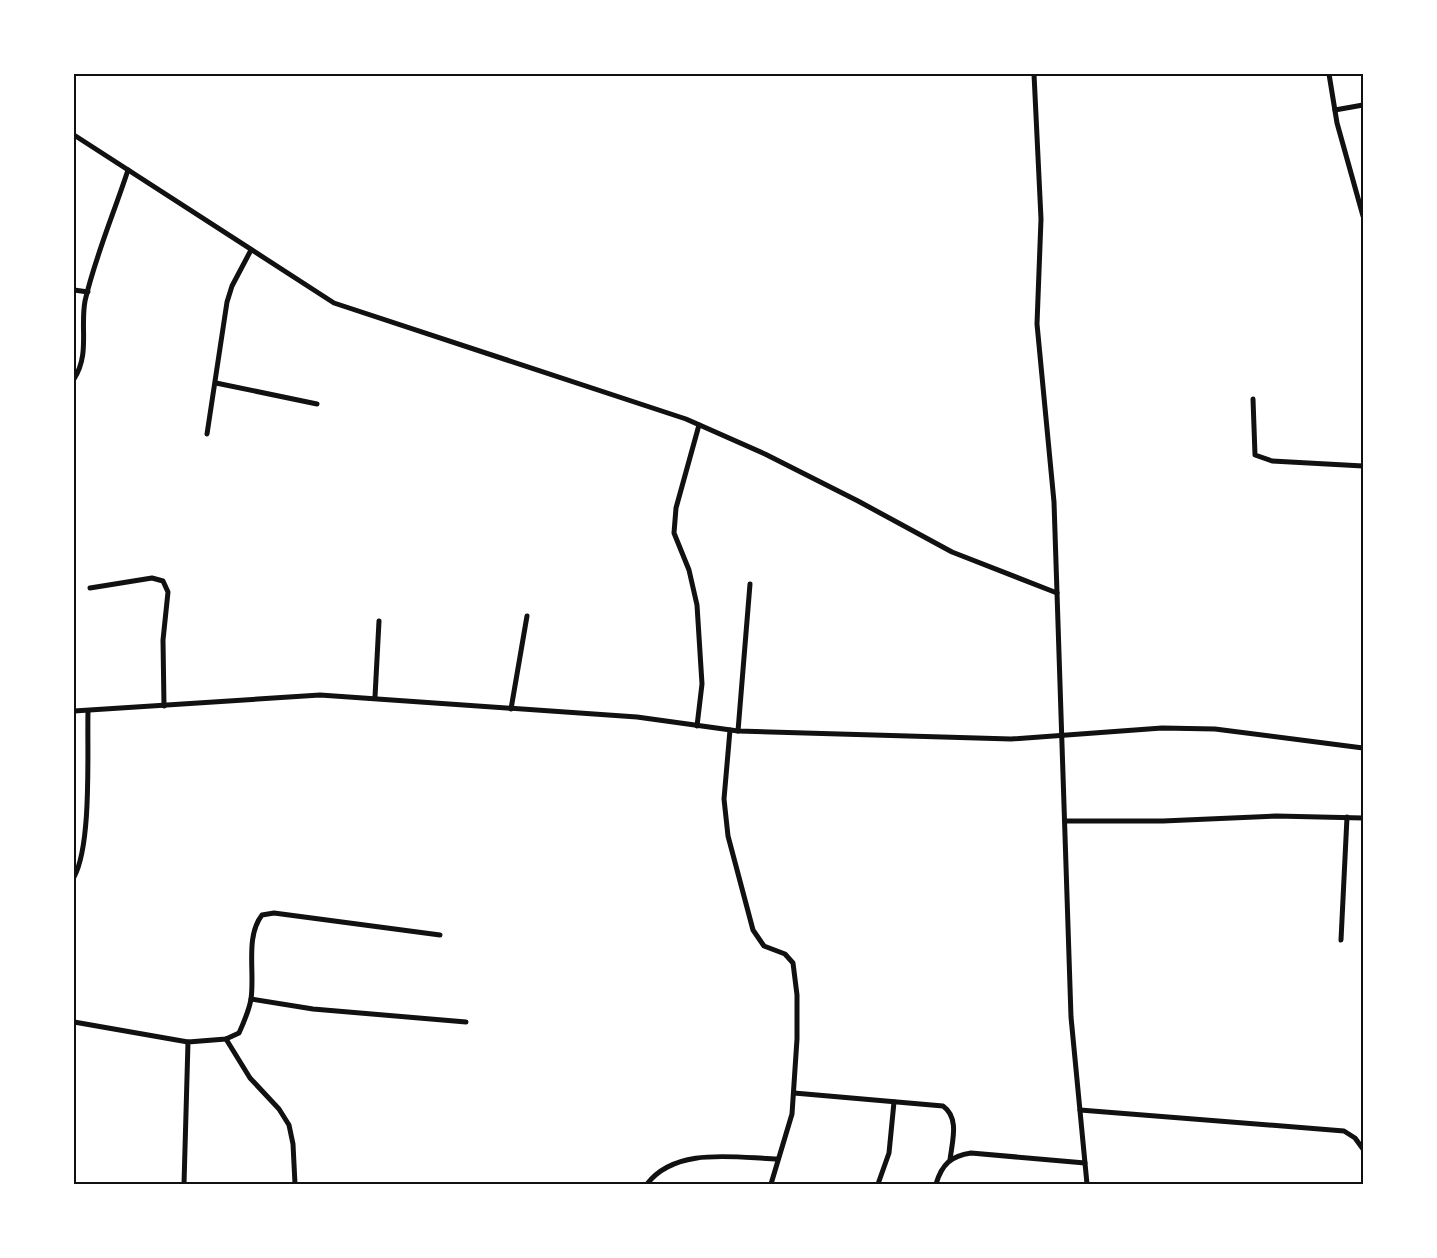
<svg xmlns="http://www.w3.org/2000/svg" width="1437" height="1258" font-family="'Golos Text',sans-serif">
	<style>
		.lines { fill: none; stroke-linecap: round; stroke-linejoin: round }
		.minor { stroke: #111; stroke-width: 5 }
		.neatline { fill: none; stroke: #111; stroke-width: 2 }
	</style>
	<rect width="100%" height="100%" fill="#fff"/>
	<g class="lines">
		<g class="minor">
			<path d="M 1034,74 L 1041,219 L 1037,324 L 1054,502 L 1071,1017 L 1087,1184"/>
			<path d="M 1329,74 L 1337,123 L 1363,216"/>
			<path d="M 1335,110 L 1363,105"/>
			<path d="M 74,135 L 334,303 L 686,419 L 765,454 L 858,501 L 952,552 L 1057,593"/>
			<path d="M 74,290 L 88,292"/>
			<path d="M 74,379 C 90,354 80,328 85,301 C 95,257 114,213 128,170"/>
			<path d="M 216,383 L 317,404"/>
			<path d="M 1253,399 L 1255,455 L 1272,461 L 1363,466"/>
			<path d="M 207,434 L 227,302 L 232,286 L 251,250"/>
			<path d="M 90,588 L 152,578 L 163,581 L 168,592 L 163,640 L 164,706"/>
			<path d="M 375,697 L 379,621"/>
			<path d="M 511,709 L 527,616"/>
			<path d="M 74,711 L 320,695 L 637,717 L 738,731 L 1011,739 L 1162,728 L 1215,729 L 1363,748"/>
			<path d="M 697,726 L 702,684 L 697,605 L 689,570 L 674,533 L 676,508 L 699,425"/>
			<path d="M 730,730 L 724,799 L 728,836 L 753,930 L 764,946 L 785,954 L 793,963 L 797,995 L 797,1039 L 792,1114 L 771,1184"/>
			<path d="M 738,731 L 750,584"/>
			<path d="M 1065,821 L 1163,821 L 1276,816 L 1363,818"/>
			<path d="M 74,877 C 92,844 87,751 88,711"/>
			<path d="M 1341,940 L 1347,817"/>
			<path d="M 251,999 L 313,1009 L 466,1022"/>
			<path d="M 74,1022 L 188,1042"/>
			<path d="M 226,1039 L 250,1078 L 279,1109 L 289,1125 L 293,1144 L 295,1184"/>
			<path d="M 794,1093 L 943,1106 C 960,1118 952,1142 950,1160"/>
			<path d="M 1080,1110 L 1344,1131 L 1355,1138 L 1363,1149"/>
			<path d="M 184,1184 L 188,1042 L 226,1039 L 239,1033 C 244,1022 249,1011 251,999 C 255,972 245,937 262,915 L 274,913 L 440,935"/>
			<path d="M 647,1184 C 676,1146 736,1158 778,1159"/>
			<path d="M 878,1184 L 889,1153 L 894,1102"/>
			<path d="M 936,1184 C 942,1164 951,1156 971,1153 L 1085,1163"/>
		</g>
	</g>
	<rect width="1437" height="1258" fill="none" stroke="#ffffff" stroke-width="150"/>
	<rect x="75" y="75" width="1287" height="1108" class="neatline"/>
</svg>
